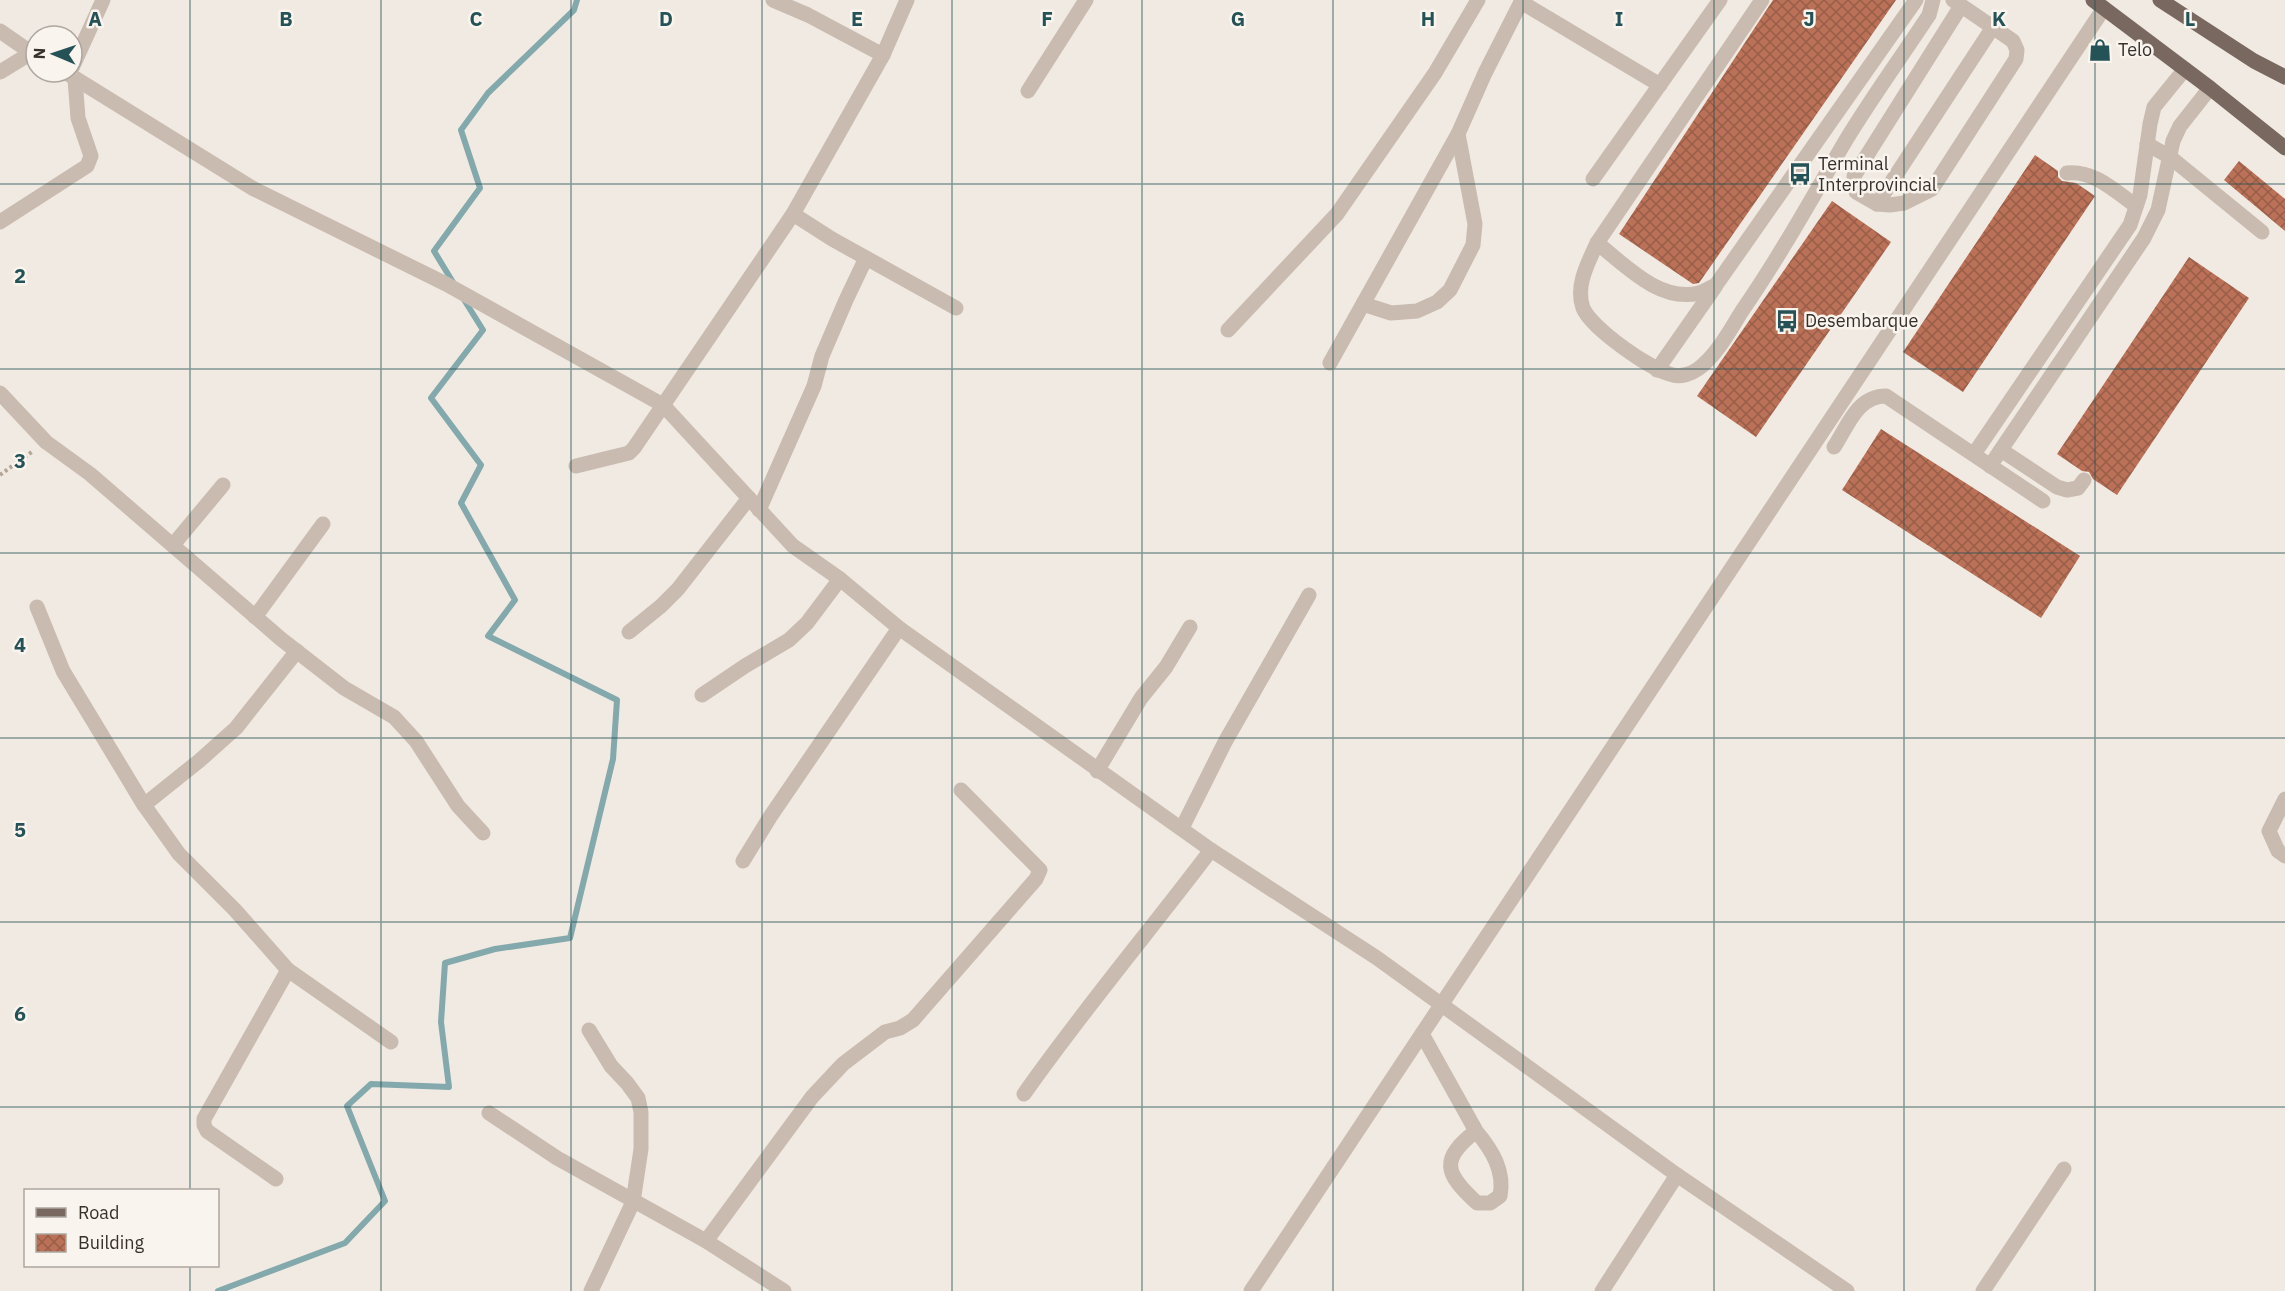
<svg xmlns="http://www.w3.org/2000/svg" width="2285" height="1291" font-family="'IBM Plex Sans',sans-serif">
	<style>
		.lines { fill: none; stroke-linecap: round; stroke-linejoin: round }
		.stream { stroke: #83a9ac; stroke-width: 6 }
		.building { fill: url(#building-cross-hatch) }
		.path { stroke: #b4a599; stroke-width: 4; stroke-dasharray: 3 3; stroke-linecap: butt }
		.minor { stroke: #c9bbaf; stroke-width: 15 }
		.major { stroke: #78685f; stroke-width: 15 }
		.grid { fill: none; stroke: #255256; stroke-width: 1.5; stroke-opacity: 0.55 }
		.labels { text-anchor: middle; stroke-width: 5; stroke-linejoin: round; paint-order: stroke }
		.poi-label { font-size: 18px; fill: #38302c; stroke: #f9f4ee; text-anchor: start }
		.grid-label { font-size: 20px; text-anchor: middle; font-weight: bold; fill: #255256; stroke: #f9f4ee; stroke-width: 5; stroke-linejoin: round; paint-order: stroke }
	</style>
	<defs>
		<pattern id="building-cross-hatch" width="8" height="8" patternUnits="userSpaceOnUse" patternTransform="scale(1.5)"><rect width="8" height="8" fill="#ba7157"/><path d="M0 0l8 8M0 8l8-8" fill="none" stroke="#985d48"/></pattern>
	</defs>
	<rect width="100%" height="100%" fill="#f1eae2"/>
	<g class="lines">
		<g class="stream">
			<path d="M 454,284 L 434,251 L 480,188 L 461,130 L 488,93 L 574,10 L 577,0"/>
			<path d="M 218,1291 L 345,1243 L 385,1201 L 347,1106 L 371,1084 L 449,1087 L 441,1022 L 445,963 L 495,949 L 570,938 L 613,759 L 617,700 L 488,636 L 515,600 L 461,503 L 481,465 L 431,398 L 483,330 L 463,298"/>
		</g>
	</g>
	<g class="building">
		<path d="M 1773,0 L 1896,0 L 1699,283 L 1693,284 L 1619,234 Z"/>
		<path d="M 2035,155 L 2058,171 L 2058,177 L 2062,181 L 2076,183 L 2095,196 L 1963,392 L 1903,352 Z"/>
		<path d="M 2239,161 L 2285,199 L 2285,231 L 2224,180 Z"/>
		<path d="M 1832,201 L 1891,242 L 1756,437 L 1697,396 Z"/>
		<path d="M 2189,257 L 2249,298 L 2117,495 L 2093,479 L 2089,472 L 2082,471 L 2057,454 Z"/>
		<path d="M 1881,429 L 2080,556 L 2041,618 L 1842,490 Z"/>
	</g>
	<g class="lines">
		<path class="path" d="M 0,475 L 33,451"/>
		<g class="minor">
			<path d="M 773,0 L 808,15 L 883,55"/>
			<path d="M 1762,0 L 1597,243 C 1588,263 1575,286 1583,308 C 1591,328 1652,371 1673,375 C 1681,377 1691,374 1698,369 C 1717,355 1730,330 1742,311 C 1780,256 1812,198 1846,140 C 1872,97 1902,56 1929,15 L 1933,0"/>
			<path d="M 1953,0 L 2013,41 L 2017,50 L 2016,59 L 1932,189 L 1904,203 L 1890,205 L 1877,204 L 1856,192 L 1854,176 L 1961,6"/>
			<path d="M 1521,2 L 1660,85"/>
			<path d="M 0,31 L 36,56"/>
			<path d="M 72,68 L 103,0"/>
			<path d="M 0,72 L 31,53"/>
			<path d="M 65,72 L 254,189 L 446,284 L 663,405 L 793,546 L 840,579 L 899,628 L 1211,850 L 1377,958 L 1677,1175 L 1847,1291"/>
			<path d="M 1028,91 L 1086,0"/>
			<path d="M 2147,144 L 2170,157 L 2262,232"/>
			<path d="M 2067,173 C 2094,170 2115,191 2136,206"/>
			<path d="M 1593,179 L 1720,0"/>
			<path d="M 1877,204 L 1993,27"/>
			<path d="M 793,214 L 832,239 L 956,308"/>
			<path d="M 0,222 L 87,166 L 91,156 L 78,118 L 75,79"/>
			<path d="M 1597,243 C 1625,265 1660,303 1699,293 C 1705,291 1711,287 1716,285 L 1916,0"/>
			<path d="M 1363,304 L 1391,313 L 1417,311 L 1437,302 L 1450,290 L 1473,245 L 1475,224 L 1458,134"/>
			<path d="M 1228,330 L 1337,214 L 1435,73 L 1478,0"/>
			<path d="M 1330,363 L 1458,134 L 1485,73 L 1522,0"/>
			<path d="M 1657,370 L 1715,287"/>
			<path d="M 0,393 L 46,442 L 90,474 L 281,639 L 344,688 L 394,717 L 416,741 L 458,806 L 483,833"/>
			<path d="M 1834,447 C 1848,426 1857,396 1886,396 L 2043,501"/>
			<path d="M 2001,450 L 2057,487 L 2067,490 L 2078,488 L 2084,480"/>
			<path d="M 1974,454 L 2130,225 L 2140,195 L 2150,124 L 2154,107 L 2185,69"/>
			<path d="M 576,466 L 629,453 L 634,448 L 793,214 L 883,55 L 907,0"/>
			<path d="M 1990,466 L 2144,238 L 2158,210 L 2173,141 L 2180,126 L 2210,88"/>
			<path d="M 759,510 L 814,386 L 822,356 L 846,300 L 866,258"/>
			<path d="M 173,545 L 223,485"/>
			<path d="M 37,607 L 63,671 L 144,805 L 179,854 L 235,910 L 288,970 L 391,1042"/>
			<path d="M 255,617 L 323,524"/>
			<path d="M 629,632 L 661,606 L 678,589 L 749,498"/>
			<path d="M 702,695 L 745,666 L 789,640 L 807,623 L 840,579"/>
			<path d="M 1097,771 L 1141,698 L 1166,667 L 1190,627"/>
			<path d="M 2285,799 L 2269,831 L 2278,851 L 2285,856"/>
			<path d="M 144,805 L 199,761 L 236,728 L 297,651"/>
			<path d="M 1182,828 L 1225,742 L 1309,595"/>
			<path d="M 743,861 L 770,817 L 899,628"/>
			<path d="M 589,1030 L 611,1066 L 627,1083 L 638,1098 L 641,1112 L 641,1149 L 633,1202 L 591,1291"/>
			<path d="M 1422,1034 L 1476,1131 C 1492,1150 1505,1171 1500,1196 L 1490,1203 L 1477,1203 C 1444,1173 1440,1159 1476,1131"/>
			<path d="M 1024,1094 C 1083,1010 1149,932 1211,850"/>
			<path d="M 489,1113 L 557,1158 L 706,1241 L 784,1291"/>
			<path d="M 276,1179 L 207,1131 L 204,1125 L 204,1119 L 288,970"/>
			<path d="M 706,1241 L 812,1097 L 843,1064 L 885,1032 L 900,1028 L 913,1020 L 1036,879 L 1040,870 L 961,790"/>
			<path d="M 1251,1291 L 2104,8"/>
			<path d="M 1602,1291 L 1677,1175"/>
			<path d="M 1983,1291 L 2064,1169"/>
		</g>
		<g class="major">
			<path d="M 2093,0 L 2210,88 L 2285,148"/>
			<path d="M 2160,0 L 2254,61 L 2285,77"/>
		</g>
	</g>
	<path class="grid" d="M 190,0 L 190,1190M 381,0 L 381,1291M 571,0 L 571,1291M 762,0 L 762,1291M 952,0 L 952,1291M 1142,0 L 1142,1291M 1333,0 L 1333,1291M 1523,0 L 1523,1291M 1714,0 L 1714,1291M 1904,0 L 1904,1291M 2095,0 L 2095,1291M 0,184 L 2285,184M 0,369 L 2285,369M 0,553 L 2285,553M 0,738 L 2285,738M 0,922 L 2285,922M 0,1107 L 2285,1107M 190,1266 L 190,1291"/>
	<defs>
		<g id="shop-bare" transform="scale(1.8)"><path d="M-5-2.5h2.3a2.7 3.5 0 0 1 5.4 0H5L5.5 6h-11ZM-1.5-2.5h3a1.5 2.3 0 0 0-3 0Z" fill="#255256" stroke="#f9f4ee" stroke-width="2.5" paint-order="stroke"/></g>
		<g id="bus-bare" transform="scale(1.8)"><path d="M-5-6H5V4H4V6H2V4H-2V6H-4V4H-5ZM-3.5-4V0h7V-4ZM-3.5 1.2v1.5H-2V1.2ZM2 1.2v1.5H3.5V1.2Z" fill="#255256" stroke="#f9f4ee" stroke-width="2.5" paint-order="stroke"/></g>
	</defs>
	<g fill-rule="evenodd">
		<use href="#shop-bare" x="2100" y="50"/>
		<use href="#bus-bare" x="1800" y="174"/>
		<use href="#bus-bare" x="1787" y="321"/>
	</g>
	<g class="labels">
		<g class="poi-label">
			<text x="2118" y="56">Telo</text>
			<text x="1818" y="170">Terminal<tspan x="1818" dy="21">Interprovincial</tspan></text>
			<text x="1805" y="327">Desembarque</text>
		</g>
	</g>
	<g class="grid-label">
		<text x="95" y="26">A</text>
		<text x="286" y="26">B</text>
		<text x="476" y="26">C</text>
		<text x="666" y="26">D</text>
		<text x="857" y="26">E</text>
		<text x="1047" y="26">F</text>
		<text x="1238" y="26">G</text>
		<text x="1428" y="26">H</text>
		<text x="1619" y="26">I</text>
		<text x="1809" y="26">J</text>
		<text x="1999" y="26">K</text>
		<text x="2190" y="26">L</text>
		<text x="20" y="283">2</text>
		<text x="20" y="468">3</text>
		<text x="20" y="652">4</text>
		<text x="20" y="837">5</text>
		<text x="20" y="1021">6</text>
	</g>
	<rect x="24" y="1189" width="195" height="78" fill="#f9f4ee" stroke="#aca6a0" stroke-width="1.5"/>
	<rect x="36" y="1208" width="30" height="9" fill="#78685f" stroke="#aca6a0" stroke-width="1.5"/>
	<text x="78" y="1219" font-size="18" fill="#38302c">Road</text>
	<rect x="36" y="1234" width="30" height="18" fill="url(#building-cross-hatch)" stroke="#aca6a0" stroke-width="1.5"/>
	<text x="78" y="1249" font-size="18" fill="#38302c">Building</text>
	<g transform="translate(54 54) rotate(272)"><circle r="28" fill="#f9f4ee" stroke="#aca6a0" stroke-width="1.5"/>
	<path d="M0-4.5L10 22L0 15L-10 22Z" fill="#255256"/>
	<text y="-9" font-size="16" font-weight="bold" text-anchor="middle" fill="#38302c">N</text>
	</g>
</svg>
